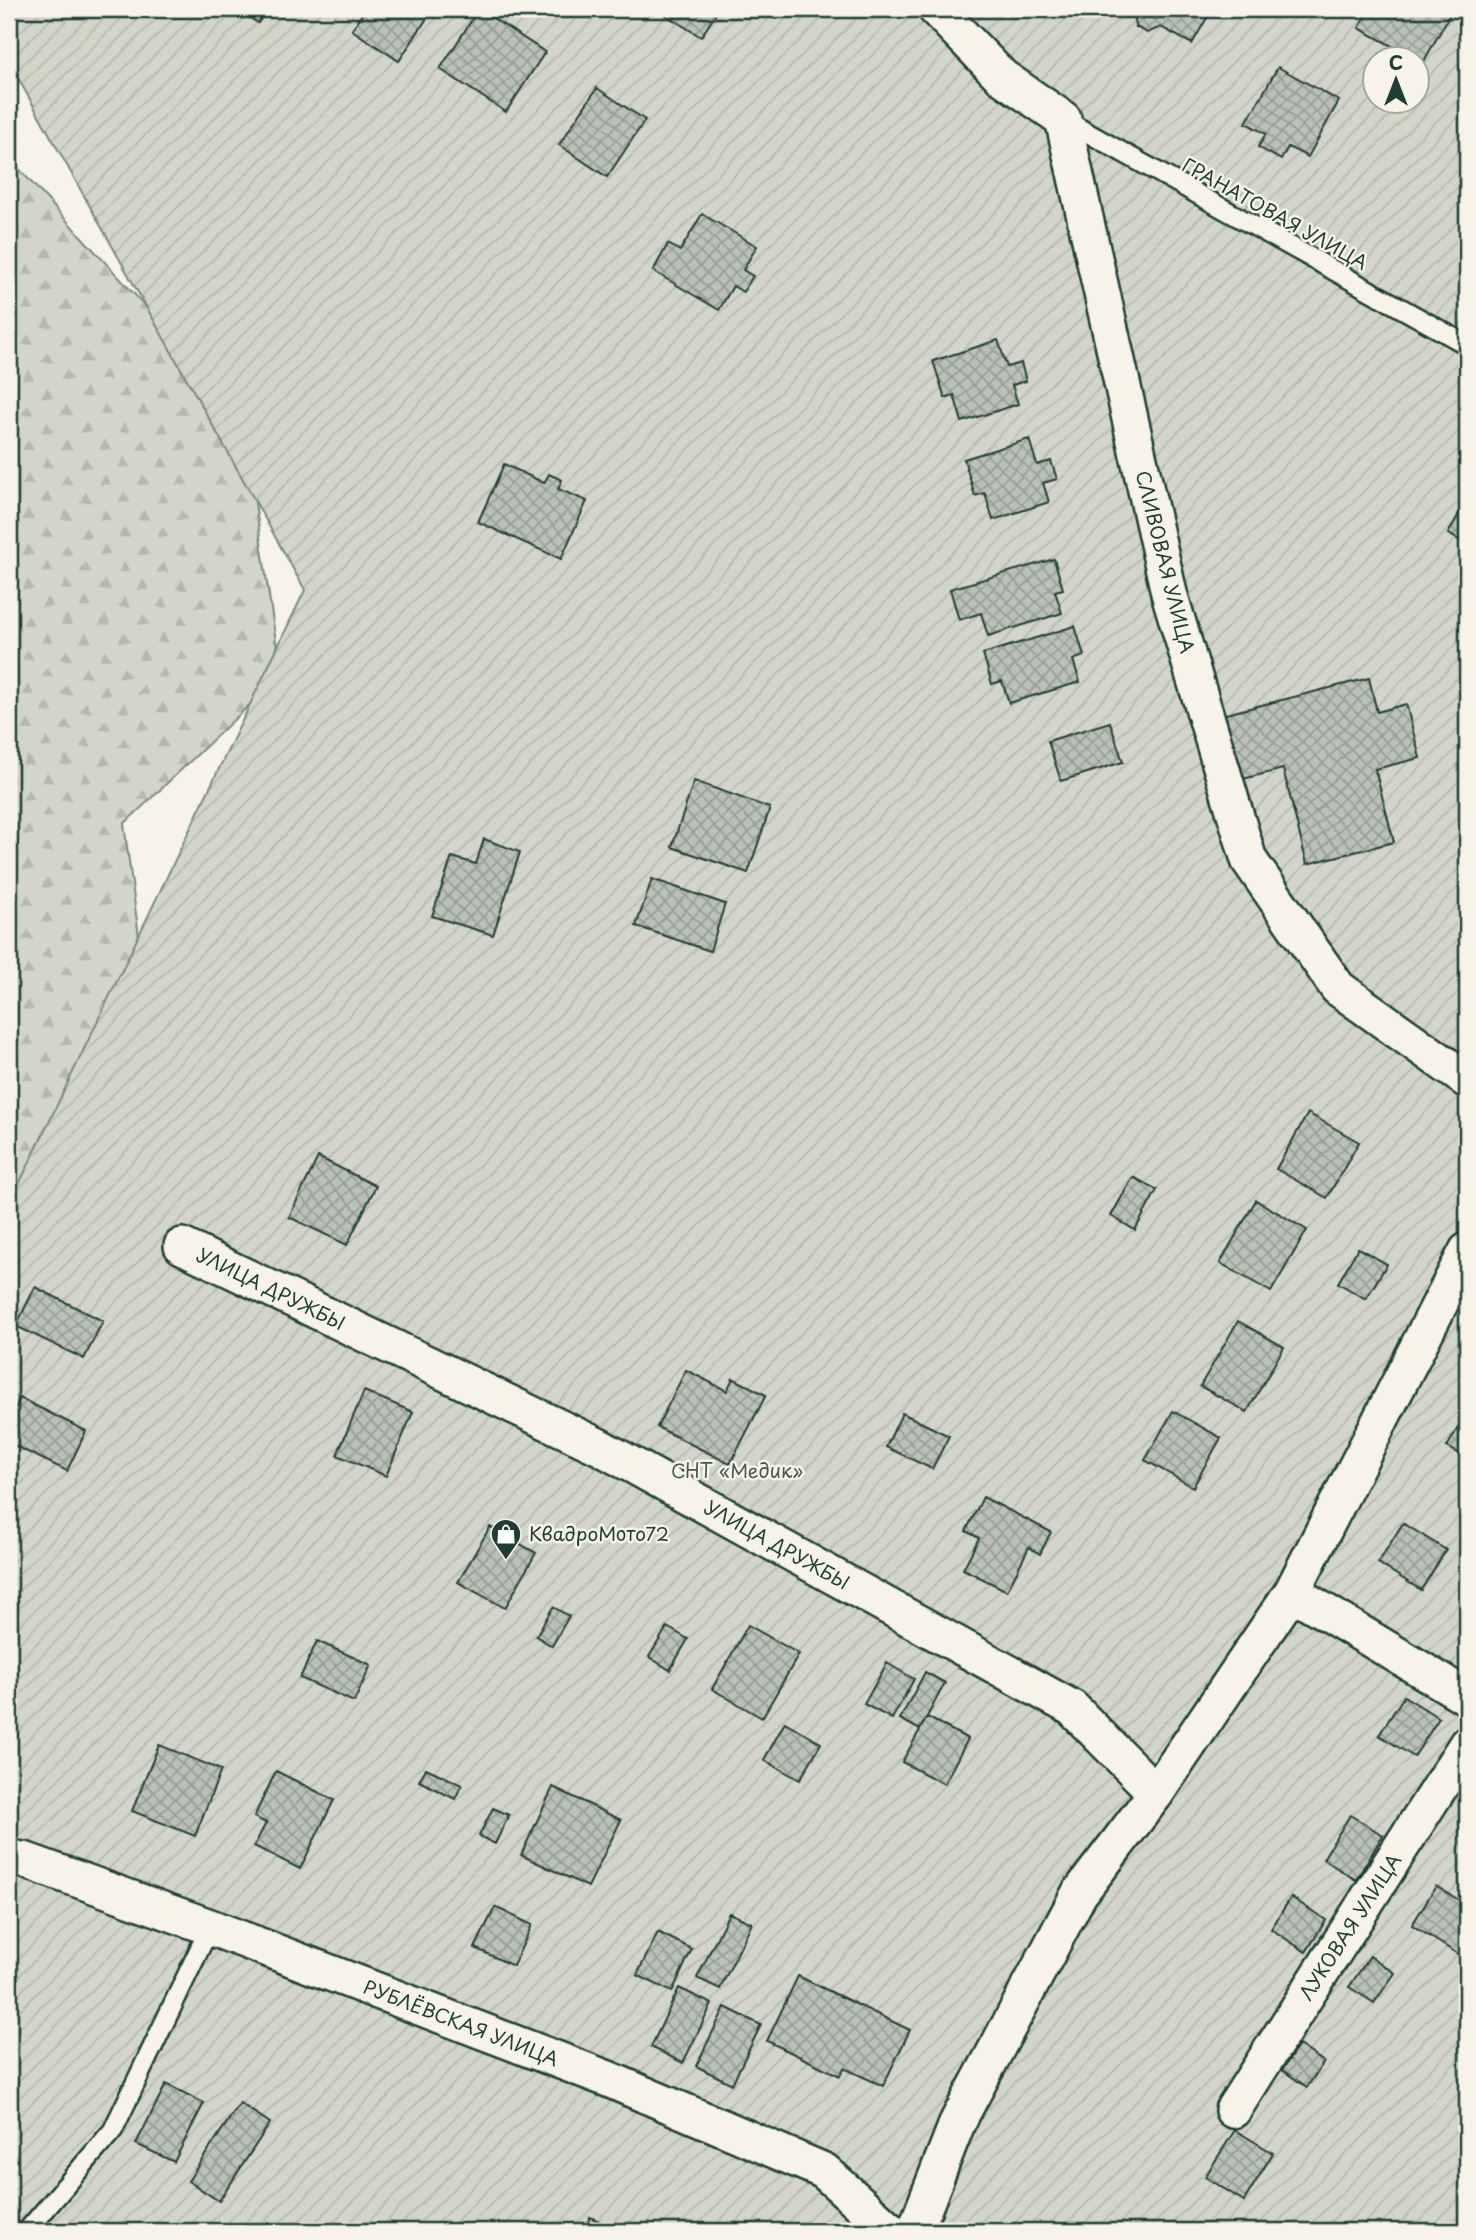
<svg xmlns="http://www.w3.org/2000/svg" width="1476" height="2240" font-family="'Playpen Sans',sans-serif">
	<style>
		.forest { fill: url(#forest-firs); stroke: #79897f; stroke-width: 2 }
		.garden { fill: url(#garden-furrows); stroke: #79897f; stroke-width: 2; fill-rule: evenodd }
		.building { fill: url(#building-cross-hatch); stroke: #1f3d34; stroke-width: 2 }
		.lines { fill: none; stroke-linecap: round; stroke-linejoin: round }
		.service-casing { stroke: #1f3d34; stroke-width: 23 }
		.minor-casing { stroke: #1f3d34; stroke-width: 40 }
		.service { stroke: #f7f3e8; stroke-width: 18 }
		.minor { stroke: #f7f3e8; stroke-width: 35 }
		.labels { text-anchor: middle; stroke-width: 5; stroke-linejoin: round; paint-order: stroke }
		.street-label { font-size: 19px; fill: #1f3d34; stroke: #f7f3e8 }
		.park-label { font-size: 19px; fill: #435b52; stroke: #f7f3e8 }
		.poi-label { font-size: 19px; fill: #1f3d34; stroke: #f7f3e8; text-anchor: start }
	</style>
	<defs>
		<pattern id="forest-firs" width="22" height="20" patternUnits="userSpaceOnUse" patternTransform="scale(1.75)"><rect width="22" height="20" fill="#d3d5ca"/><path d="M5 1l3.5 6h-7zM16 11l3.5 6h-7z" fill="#b5b8ae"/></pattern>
		<pattern id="garden-furrows" width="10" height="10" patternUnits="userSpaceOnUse" patternTransform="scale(1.75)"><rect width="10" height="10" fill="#d3d5ca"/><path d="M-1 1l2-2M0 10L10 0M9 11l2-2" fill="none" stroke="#b5b8ae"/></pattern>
		<pattern id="building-cross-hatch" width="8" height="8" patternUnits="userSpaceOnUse" patternTransform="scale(1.75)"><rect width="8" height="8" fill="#bbc1b6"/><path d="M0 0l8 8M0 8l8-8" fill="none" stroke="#979e95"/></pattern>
	</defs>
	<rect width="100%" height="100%" fill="#f7f3e8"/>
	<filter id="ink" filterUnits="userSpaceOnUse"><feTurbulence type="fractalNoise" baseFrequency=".0143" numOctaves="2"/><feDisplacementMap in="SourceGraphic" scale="14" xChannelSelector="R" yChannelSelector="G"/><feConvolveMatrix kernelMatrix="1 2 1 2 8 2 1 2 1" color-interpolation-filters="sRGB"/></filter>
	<g filter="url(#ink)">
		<path class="forest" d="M 9,158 L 241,410 L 281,675 L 124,824 L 146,989 L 9,1229 Z"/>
		<path class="garden" d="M 9,9 L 1467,9 L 1467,2231 L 9,2231 L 9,1205 L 305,590 L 9,62 ZM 1374,60 L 1416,60 L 1416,102 L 1374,102 Z"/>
		<g class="building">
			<path d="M 236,9 L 267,9 L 258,23 Z"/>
			<path d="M 365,9 L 433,9 L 399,61 L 352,30 Z"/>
			<path d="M 479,9 L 545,52 L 506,112 L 440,69 Z"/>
			<path d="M 656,9 L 719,9 L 701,37 Z"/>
			<path d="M 1127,9 L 1212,9 L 1192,44 L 1161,27 L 1147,33 L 1136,27 L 1134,13 Z"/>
			<path d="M 1369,9 L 1453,9 L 1423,63 L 1359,28 Z"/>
			<path d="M 1278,67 L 1339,101 L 1308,157 L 1288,147 L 1281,160 L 1258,147 L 1266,134 L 1246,123 Z"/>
			<path d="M 597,88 L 645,120 L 607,177 L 559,145 Z"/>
			<path d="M 702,214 L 757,246 L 743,270 L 753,276 L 743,292 L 733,286 L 719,310 L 653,271 L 668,244 L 680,251 Z"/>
			<path d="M 998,340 L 1007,367 L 1021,363 L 1026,381 L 1012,385 L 1018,404 L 962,422 L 954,395 L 945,398 L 933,361 Z"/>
			<path d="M 1029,439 L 1037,465 L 1051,461 L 1057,479 L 1043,483 L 1049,502 L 993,520 L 985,493 L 975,496 L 964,459 Z"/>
			<path d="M 504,464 L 544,483 L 549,474 L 562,480 L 558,489 L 587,501 L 561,559 L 478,522 Z"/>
			<path d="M 1467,499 L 1467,544 L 1448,534 Z"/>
			<path d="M 1054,559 L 1063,589 L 1055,591 L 1062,613 L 988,636 L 981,613 L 959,620 L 950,589 Z"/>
			<path d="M 1075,626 L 1084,656 L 1073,660 L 1080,682 L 1009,703 L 1002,681 L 992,684 L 983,654 Z"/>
			<path d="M 1369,678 L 1377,712 L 1406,704 L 1420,758 L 1375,769 L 1394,842 L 1307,864 L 1283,769 L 1235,781 L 1218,716 Z"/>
			<path d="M 1110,722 L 1123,762 L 1061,781 L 1048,741 Z"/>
			<path d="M 694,781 L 770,808 L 748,873 L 672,847 Z"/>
			<path d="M 484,839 L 520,852 L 493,935 L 432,916 L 452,857 L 476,864 Z"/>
			<path d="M 652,879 L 725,904 L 710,951 L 636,926 Z"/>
			<path d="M 1308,1113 L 1359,1142 L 1327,1198 L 1276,1169 Z"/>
			<path d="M 318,1157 L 376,1186 L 347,1245 L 289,1217 Z"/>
			<path d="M 1133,1177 L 1157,1190 L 1135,1230 L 1111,1216 Z"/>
			<path d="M 1256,1200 L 1307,1230 L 1271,1292 L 1220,1263 Z"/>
			<path d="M 1358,1248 L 1387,1264 L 1366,1299 L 1338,1283 Z"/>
			<path d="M 35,1287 L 103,1321 L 84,1359 L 16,1326 Z"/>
			<path d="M 1238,1321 L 1284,1347 L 1247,1412 L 1200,1386 Z"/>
			<path d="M 686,1370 L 727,1391 L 733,1378 L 766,1395 L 730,1464 L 657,1427 Z"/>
			<path d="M 364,1391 L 413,1412 L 386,1476 L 337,1455 Z"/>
			<path d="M 20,1398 L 86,1431 L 67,1471 L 9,1443 L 9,1421 Z"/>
			<path d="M 1173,1411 L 1221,1438 L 1193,1487 L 1145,1460 Z"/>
			<path d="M 902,1413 L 949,1436 L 932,1469 L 886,1447 Z"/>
			<path d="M 1465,1415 L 1467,1416 L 1467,1458 L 1447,1447 Z"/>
			<path d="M 983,1497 L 1051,1532 L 1040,1554 L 1029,1547 L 1007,1591 L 963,1569 L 979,1538 L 966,1531 Z"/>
			<path d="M 1403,1523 L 1446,1550 L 1421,1590 L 1378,1563 Z"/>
			<path d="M 490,1527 L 536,1553 L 505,1608 L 458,1582 Z"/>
			<path d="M 553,1607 L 569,1616 L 552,1646 L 536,1636 Z"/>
			<path d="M 748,1625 L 799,1654 L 762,1718 L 712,1689 Z"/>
			<path d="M 667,1627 L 688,1639 L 670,1670 L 649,1657 Z"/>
			<path d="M 317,1641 L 371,1665 L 354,1702 L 300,1678 Z"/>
			<path d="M 887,1663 L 914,1679 L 892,1719 L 864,1704 Z"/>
			<path d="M 925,1672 L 945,1683 L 920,1730 L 900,1719 Z"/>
			<path d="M 1404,1696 L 1439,1718 L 1414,1757 L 1379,1735 Z"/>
			<path d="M 927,1717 L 968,1739 L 944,1784 L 902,1762 Z"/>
			<path d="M 785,1722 L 821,1743 L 800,1780 L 764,1760 Z"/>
			<path d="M 159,1745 L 221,1770 L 195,1836 L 132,1811 Z"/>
			<path d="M 426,1768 L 462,1785 L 455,1799 L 419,1781 Z"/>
			<path d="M 276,1771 L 334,1800 L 300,1869 L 254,1846 L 266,1823 L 254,1817 Z"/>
			<path d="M 553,1787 L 621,1820 L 588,1887 L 521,1855 Z"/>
			<path d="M 493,1808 L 509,1815 L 495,1844 L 479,1836 Z"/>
			<path d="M 1350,1815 L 1383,1835 L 1356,1880 L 1323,1859 Z"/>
			<path d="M 1436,1886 L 1467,1905 L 1467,1960 L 1412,1925 Z"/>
			<path d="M 1291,1897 L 1326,1920 L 1306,1952 L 1271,1929 Z"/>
			<path d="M 495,1907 L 532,1925 L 513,1966 L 475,1948 Z"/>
			<path d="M 729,1913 L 752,1923 L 720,1989 L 697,1978 Z"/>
			<path d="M 658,1932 L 692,1949 L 672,1992 L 637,1975 Z"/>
			<path d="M 1370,1956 L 1395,1973 L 1374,2003 L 1349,1987 Z"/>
			<path d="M 798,1976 L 910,2030 L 883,2086 L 844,2068 L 840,2076 L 767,2041 Z"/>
			<path d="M 679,1988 L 712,2004 L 683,2063 L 651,2047 Z"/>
			<path d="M 725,2007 L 761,2025 L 732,2084 L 696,2066 Z"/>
			<path d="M 1299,2045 L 1324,2062 L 1307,2087 L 1282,2070 Z"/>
			<path d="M 166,2084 L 204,2103 L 174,2162 L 136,2144 Z"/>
			<path d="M 240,2103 L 270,2123 L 219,2201 L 188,2181 Z"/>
			<path d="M 1235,2130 L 1273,2153 L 1244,2201 L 1205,2177 Z"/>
			<path d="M 590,2217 L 621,2231 L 583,2231 Z"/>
		</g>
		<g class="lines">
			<g class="service-casing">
				<g id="service">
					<path d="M 1063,119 L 1467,345"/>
					<path d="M 27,2231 L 113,2130 L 210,1927"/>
				</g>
			</g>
			<g class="minor-casing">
				<g id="minor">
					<path d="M 936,9 L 1002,77 L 1063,119 L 1169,593 L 1249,860 L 1338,988 L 1467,1080"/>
					<path d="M 182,1246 L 598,1446 L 1072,1708 L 1156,1793"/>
					<path d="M 1292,1592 L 1467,1697"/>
					<path d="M 9,1858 L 24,1860 L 210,1927 L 608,2079 L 824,2171 L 891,2231"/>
					<path d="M 1233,2110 L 1467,1744"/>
					<path d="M 915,2231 L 958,2121 L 1079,1894 L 1156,1793 L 1292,1592 L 1467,1251"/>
				</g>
			</g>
			<use href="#service" class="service"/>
			<use href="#minor" class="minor"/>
		</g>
	</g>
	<defs>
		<g id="shop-pin" transform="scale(1.575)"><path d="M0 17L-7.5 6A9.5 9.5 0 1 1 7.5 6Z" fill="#1f3d34" stroke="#f7f3e8"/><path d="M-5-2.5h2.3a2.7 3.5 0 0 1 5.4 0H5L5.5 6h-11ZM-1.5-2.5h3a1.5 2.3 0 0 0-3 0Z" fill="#fff"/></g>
	</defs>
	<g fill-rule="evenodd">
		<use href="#shop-pin" x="506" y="1534"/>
	</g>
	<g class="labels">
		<g class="street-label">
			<text transform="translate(1275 214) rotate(29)" y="7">ГРАНАТОВАЯ УЛИЦА</text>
			<text transform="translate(1165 562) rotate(76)" y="7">СЛИВОВАЯ УЛИЦА</text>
			<text transform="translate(271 1289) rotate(26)" y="7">УЛИЦА ДРУЖБЫ</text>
			<text transform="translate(777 1545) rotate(29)" y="7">УЛИЦА ДРУЖБЫ</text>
			<text transform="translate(1350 1927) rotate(-57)" y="7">ЛУКОВАЯ УЛИЦА</text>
			<text transform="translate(461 2023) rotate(21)" y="7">РУБЛЁВСКАЯ УЛИЦА</text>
		</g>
		<g class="park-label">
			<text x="737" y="1478">СНТ «Медик»</text>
		</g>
		<g class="poi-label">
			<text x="529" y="1541">КвадроМото72</text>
		</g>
	</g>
	<rect width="1476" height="2240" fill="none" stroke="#f7f3e8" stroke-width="35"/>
	<rect x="18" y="18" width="1441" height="2205" fill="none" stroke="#1f3d34" stroke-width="2.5" filter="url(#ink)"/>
	<g transform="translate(1396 80)"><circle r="33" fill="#f7f3e8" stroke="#a1aaa0" stroke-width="2"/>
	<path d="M0-5L12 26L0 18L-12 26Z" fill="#1f3d34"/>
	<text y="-10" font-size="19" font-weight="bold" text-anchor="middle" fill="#1f3d34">С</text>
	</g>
</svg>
